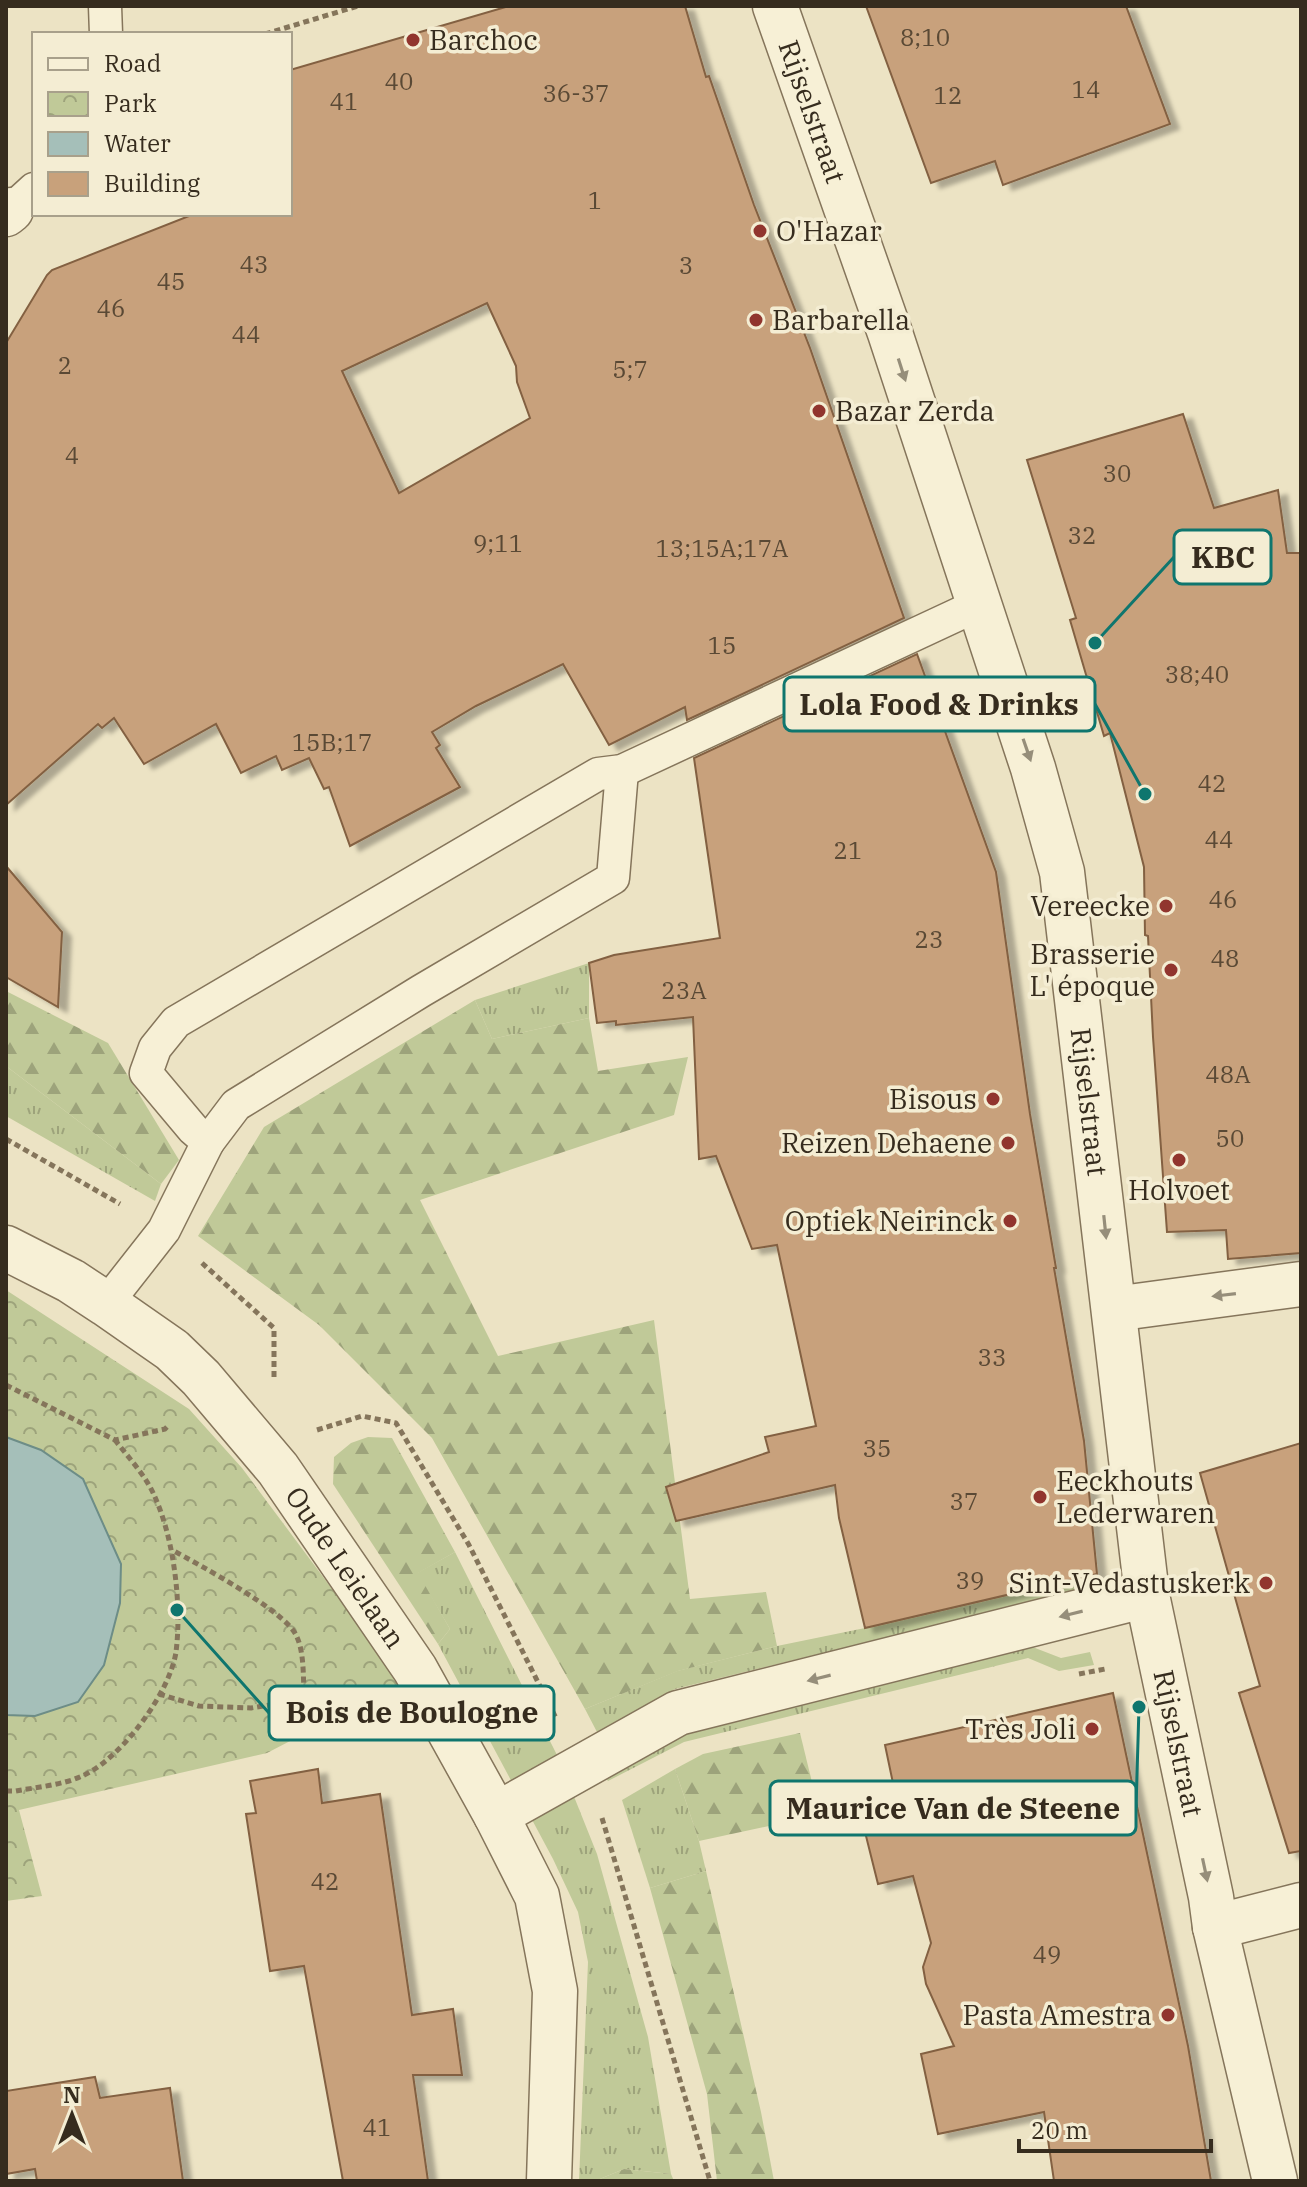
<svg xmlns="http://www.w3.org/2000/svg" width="1307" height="2187" font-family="'IBM Plex Serif',serif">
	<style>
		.grass { fill: url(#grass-tufts) }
		.forest { fill: url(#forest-firs) }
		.park { fill: url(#park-crowns) }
		.water { fill: #a5bfb9; stroke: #6d8d87; stroke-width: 2 }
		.building { fill: #c8a17b; stroke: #836142; stroke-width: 2; fill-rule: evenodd; filter: url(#shadow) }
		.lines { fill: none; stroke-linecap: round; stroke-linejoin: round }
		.service-casing { stroke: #85755b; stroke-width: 35 }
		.minor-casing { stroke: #85755b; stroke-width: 47 }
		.tertiary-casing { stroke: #85755b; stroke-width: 47 }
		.path { stroke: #85755b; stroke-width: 5; stroke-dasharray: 6 4; stroke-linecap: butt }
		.service { stroke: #f7f0d6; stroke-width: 32 }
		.minor { stroke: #f7f0d6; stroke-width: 44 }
		.tertiary { stroke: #f7f0d6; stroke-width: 44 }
		.oneway { fill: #968e7a }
		.poi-dot { fill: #91352e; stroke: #f4edd3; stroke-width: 3 }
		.labels { text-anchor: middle; stroke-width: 7; stroke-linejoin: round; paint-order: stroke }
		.number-label { font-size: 24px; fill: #5a4935 }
		.poi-label { font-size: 28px; fill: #362c1e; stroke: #f4edd3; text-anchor: end }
		.street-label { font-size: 28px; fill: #362c1e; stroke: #f4edd3 }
		.leader { fill: none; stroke: #0f766e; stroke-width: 3 }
		.callout-dot { fill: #0f766e; stroke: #f4edd3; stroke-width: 3 }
		.callout { fill: #f4edd3; stroke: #0f766e; stroke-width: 3 }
		.callout-label { font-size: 30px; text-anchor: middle; font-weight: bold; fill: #362c1e }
	</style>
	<defs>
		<pattern id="grass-tufts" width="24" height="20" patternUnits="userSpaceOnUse" patternTransform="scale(2)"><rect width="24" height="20" fill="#c0c998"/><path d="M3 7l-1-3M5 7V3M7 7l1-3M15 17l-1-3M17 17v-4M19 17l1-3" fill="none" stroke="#9da37b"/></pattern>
		<pattern id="forest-firs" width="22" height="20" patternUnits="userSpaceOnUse" patternTransform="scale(2)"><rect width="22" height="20" fill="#c0c998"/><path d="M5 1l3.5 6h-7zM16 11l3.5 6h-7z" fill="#9da37b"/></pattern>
		<pattern id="park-crowns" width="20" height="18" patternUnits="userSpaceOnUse" patternTransform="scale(2)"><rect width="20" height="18" fill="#c0c998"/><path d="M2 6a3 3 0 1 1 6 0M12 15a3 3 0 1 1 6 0" fill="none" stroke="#9da37b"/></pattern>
		<filter id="shadow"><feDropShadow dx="9" dy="5" stdDeviation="2" flood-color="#0004"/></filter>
	</defs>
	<rect width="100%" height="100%" fill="#ece3c4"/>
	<g class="grass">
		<path d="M 589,963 L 589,1018 L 492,1039 L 475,1000 Z"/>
		<path d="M 6,1066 L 161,1184 L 155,1201 L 6,1116 Z"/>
		<path d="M 455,1552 L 559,1759 L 597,1854 L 648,2037 L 671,2174 L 624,2169 L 595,2181 L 579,2181 L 588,1962 L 578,1912 L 553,1859 L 438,1644 L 450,1629 L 417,1573 Z"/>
		<path d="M 1090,1576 L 1094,1587 L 675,1689 L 597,1732 L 585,1709 L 677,1671 L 777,1646 L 865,1628 Z"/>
		<path d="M 1030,1646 L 1061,1658 L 1090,1652 L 1094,1665 L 1059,1671 L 1028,1658 L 684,1742 L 608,1781 L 602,1773 L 682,1729 Z"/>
		<path d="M 675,1769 L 699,1841 L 706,1871 L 650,1888 L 622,1800 Z"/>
	</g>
	<g class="forest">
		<path d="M 6,991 L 108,1043 L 179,1160 L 161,1184 L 6,1066 Z"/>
		<path d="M 475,1000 L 492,1039 L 589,1018 L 598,1071 L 688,1057 L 674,1115 L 420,1200 L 498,1356 L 654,1320 L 690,1599 L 766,1592 L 777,1646 L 678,1671 L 585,1709 L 432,1438 L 319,1325 L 198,1236 L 264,1127 Z"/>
		<path d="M 368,1437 L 392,1438 L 455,1552 L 418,1573 L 450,1629 L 438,1644 L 333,1484 L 334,1457 L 351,1443 Z"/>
		<path d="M 800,1733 L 820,1815 L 699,1841 L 675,1769 L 703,1754 Z"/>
		<path d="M 706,1871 L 761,2112 L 774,2181 L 717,2181 L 707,2094 L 650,1888 Z"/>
		<path d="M 624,2169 L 671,2174 L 674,2181 L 595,2181 Z"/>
	</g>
	<path class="park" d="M 6,1290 L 189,1409 L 242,1468 L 402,1683 L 267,1753 L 19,1810 L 42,1896 L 6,1901 Z"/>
	<path class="water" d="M 6,1437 L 41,1450 L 83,1479 L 121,1564 L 120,1603 L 104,1665 L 78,1702 L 35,1716 L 6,1715 Z"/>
	<g class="building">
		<path d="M 509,6 L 685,6 L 706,77 L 709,76 L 754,205 L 810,348 L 904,618 L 687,720 L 685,707 L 609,745 L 563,664 L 476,706 L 432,732 L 440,745 L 436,748 L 460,787 L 350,846 L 329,787 L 324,789 L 309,758 L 282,770 L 276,756 L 241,773 L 216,724 L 144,764 L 114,718 L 102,728 L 98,724 L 6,805 L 6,343 L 47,275 L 52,270 L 194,214 L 290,214 L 290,70 ZM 487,303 L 516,366 L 517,382 L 530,418 L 399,493 L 342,371 Z"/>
		<path d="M 866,6 L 1126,6 L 1170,124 L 1003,185 L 995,161 L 931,183 Z"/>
		<path d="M 1183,414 L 1214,508 L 1278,490 L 1287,553 L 1301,553 L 1301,1253 L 1228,1259 L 1226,1230 L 1167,1232 L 1153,1037 L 1148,936 L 1145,935 L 1144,867 L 1110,733 L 1104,736 L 1070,620 L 1076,618 L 1027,460 Z"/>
		<path d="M 917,654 L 996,872 L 1030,1114 L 1056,1268 L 1054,1268 L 1084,1441 L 1097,1574 L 865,1628 L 839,1518 L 835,1485 L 676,1521 L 666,1487 L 769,1452 L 765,1437 L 816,1426 L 777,1245 L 752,1249 L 716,1156 L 699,1159 L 693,1017 L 616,1025 L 616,1021 L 597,1023 L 589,963 L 614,955 L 720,938 L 694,758 Z"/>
		<path d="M 6,866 L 62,932 L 58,1007 L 6,977 Z"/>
		<path d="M 1301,1443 L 1301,1851 L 1289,1853 L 1239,1693 L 1260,1686 L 1200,1473 Z"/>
		<path d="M 1113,1693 L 1188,2046 L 1211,2181 L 1054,2181 L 1044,2112 L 938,2134 L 921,2054 L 954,2046 L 926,1984 L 923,1967 L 931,1943 L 913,1876 L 878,1884 L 862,1820 L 898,1807 L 885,1745 Z"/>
		<path d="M 318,1769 L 322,1803 L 380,1794 L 412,2015 L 453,2009 L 462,2075 L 413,2075 L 428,2181 L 343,2181 L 304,1966 L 270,1971 L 246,1814 L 256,1813 L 250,1781 Z"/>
		<path d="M 95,2077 L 100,2098 L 170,2088 L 183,2181 L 37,2181 L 35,2169 L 6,2174 L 6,2091 Z"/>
	</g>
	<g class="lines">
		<g class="service-casing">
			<g id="service">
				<path d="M 105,6 L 106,34"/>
				<path d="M 11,210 L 34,189"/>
				<path d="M 208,1142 L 236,1105 L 421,991 L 613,878 L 622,771"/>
				<path d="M 106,1304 L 164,1230 L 208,1142 L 193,1129 L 146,1073 L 155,1048 L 176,1022 L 598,774 L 622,771 L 978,605"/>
			</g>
		</g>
		<g class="minor-casing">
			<g id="minor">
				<path d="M 6,214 L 11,210"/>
				<path id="s1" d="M 6,1248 L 71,1281 L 106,1304 L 172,1350 L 201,1378 L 278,1469 L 415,1669 L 496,1815 L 537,1896 L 555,1991 L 549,2181"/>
				<path d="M 1114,1309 L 1301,1284"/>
				<path d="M 496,1815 L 678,1713 L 1147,1595"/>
				<path d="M 1215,1927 L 1301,1905"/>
			</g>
		</g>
		<g class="tertiary-casing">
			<g id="tertiary">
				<path id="s2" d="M 775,6 L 890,333 L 1033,768 L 1062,872 L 1147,1595 L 1211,1897 L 1215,1927 L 1275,2181"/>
			</g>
		</g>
		<g class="path">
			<path d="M 265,34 L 358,6"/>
			<path d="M 6,1139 L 120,1204"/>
			<path d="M 202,1263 L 274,1328 L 274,1378"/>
			<path d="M 6,1385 L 115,1440 L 165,1429 L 169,1425"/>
			<path d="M 317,1430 L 362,1416 L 396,1423 L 469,1545 L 556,1718"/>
			<path d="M 1079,1674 L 1105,1669"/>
			<path d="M 159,1694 L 199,1706 L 251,1708 L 294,1701 L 304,1691 C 303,1673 304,1651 296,1635 C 285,1611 198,1564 172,1550"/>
			<path d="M 6,1791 L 16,1791 C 37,1787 63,1785 82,1776 C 120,1760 170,1693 176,1652 C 182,1605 174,1538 154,1495 C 146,1476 128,1457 115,1440"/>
			<path d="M 602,1818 L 710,2181"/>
		</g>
		<use href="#service" class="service"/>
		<use href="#minor" class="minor"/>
		<use href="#tertiary" class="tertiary"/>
	</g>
	<defs><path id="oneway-solid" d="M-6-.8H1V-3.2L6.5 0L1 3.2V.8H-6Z" transform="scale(2)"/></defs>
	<g class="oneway">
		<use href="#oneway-solid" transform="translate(902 370) rotate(72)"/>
		<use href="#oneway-solid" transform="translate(1027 750) rotate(71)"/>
		<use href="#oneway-solid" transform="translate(1105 1227) rotate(84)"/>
		<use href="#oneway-solid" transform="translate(1224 1295) rotate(173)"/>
		<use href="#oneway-solid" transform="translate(1071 1614) rotate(166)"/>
		<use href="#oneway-solid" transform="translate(819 1678) rotate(166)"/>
		<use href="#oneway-solid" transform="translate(1205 1870) rotate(78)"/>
	</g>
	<g class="poi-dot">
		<circle cx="413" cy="40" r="8"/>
		<circle cx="760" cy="231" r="8"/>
		<circle cx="756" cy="320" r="8"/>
		<circle cx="819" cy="411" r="8"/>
		<circle cx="1166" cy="906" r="8"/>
		<circle cx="1171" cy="970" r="8"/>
		<circle cx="993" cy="1099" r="8"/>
		<circle cx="1008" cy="1143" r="8"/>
		<circle cx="1179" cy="1160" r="8"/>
		<circle cx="1010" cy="1221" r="8"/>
		<circle cx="1040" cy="1497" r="8"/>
		<circle cx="1266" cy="1583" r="8"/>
		<circle cx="1092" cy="1729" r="8"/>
		<circle cx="1168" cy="2015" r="8"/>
	</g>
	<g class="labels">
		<g class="number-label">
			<text x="925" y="46">8;10</text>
			<text x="399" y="90">40</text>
			<text x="1086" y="98">14</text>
			<text x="576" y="102">36-37</text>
			<text x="948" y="104">12</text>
			<text x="344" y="110">41</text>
			<text x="595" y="209">1</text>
			<text x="254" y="273">43</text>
			<text x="686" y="274">3</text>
			<text x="171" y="290">45</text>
			<text x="111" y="317">46</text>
			<text x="246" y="343">44</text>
			<text x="65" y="374">2</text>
			<text x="630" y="378">5;7</text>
			<text x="72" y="464">4</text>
			<text x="1117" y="482">30</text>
			<text x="1082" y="544">32</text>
			<text x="498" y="552">9;11</text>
			<text x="722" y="557">13;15A;17A</text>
			<text x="722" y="654">15</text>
			<text x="1197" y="683">38;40</text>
			<text x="332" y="751">15B;17</text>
			<text x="1212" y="792">42</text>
			<text x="1219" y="848">44</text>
			<text x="848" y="859">21</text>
			<text x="1223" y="908">46</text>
			<text x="929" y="948">23</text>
			<text x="1225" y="967">48</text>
			<text x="684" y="999">23A</text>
			<text x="1228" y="1083">48A</text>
			<text x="1230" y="1147">50</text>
			<text x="992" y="1366">33</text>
			<text x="877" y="1457">35</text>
			<text x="964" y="1510">37</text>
			<text x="970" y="1589">39</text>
			<text x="325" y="1890">42</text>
			<text x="1047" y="1963">49</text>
			<text x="377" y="2136">41</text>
		</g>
		<g class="poi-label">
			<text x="429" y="50" text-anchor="start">Barchoc</text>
			<text x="776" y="241" text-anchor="start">O'Hazar</text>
			<text x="772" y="330" text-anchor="start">Barbarella</text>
			<text x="835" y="421" text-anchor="start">Bazar Zerda</text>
			<text x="1150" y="916">Vereecke</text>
			<text x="1155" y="964">Brasserie<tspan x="1155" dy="32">L' époque</tspan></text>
			<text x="977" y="1109">Bisous</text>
			<text x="992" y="1153">Reizen Dehaene</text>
			<text x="1179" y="1200" text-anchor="middle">Holvoet</text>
			<text x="994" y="1231">Optiek Neirinck</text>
			<text x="1056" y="1491" text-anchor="start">Eeckhouts<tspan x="1056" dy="32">Lederwaren</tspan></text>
			<text x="1250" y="1593">Sint-Vedastuskerk</text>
			<text x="1076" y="1739">Très Joli</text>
			<text x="1152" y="2025">Pasta Amestra</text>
		</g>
		<g class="street-label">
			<text dy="10" stroke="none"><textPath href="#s2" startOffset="112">Rijselstraat</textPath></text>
			<text dy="10" stroke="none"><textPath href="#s2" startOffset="1144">Rijselstraat</textPath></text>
			<text dy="10" stroke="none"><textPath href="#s1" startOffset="474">Oude Leielaan</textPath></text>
			<text dy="10" stroke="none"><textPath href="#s2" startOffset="1792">Rijselstraat</textPath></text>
		</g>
	</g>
	<path class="leader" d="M1095 643L1174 557M1145 794L1095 704M177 1610L269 1713M1139 1707L1136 1808"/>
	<g class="callout-dot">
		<circle cx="1095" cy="643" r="8"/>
		<circle cx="1145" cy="794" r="8"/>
		<circle cx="177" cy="1610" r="8"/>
		<circle cx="1139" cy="1707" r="8"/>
	</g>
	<g class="callout">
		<rect x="1174" y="530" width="97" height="54" rx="8"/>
		<rect x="784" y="677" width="311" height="54" rx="8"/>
		<rect x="269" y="1686" width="285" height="54" rx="8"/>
		<rect x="770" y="1781" width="366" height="54" rx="8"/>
	</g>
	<g class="callout-label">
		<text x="1223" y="568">KBC</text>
		<text x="939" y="715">Lola Food &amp; Drinks</text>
		<text x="412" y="1723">Bois de Boulogne</text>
		<text x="953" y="1819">Maurice Van de Steene</text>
	</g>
	<rect width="1307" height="2187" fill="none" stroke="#362c1e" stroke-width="16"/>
	<rect x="32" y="32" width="260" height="184" fill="#f4edd3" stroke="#a8a08b" stroke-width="2"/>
	<rect x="48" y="58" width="40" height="12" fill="#f7f0d6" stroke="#a8a08b" stroke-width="2"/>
	<text x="104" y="72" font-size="24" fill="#362c1e">Road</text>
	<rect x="48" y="92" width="40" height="24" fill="url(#park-crowns)" stroke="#a8a08b" stroke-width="2"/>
	<text x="104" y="112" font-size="24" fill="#362c1e">Park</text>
	<rect x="48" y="132" width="40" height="24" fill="#a5bfb9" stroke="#a8a08b" stroke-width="2"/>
	<text x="104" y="152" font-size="24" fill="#362c1e">Water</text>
	<rect x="48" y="172" width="40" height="24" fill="#c8a17b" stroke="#a8a08b" stroke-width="2"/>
	<text x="104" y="192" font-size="24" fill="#362c1e">Building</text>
	<g transform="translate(72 2115)" stroke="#f4edd3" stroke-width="6" paint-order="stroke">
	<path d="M0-6L14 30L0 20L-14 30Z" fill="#362c1e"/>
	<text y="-12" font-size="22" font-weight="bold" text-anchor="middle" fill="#362c1e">N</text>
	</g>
	<path d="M1019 2139v12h192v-12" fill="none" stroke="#362c1e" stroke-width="4"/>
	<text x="1031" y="2139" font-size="24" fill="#362c1e" stroke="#f4edd3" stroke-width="6" paint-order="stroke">20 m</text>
</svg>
